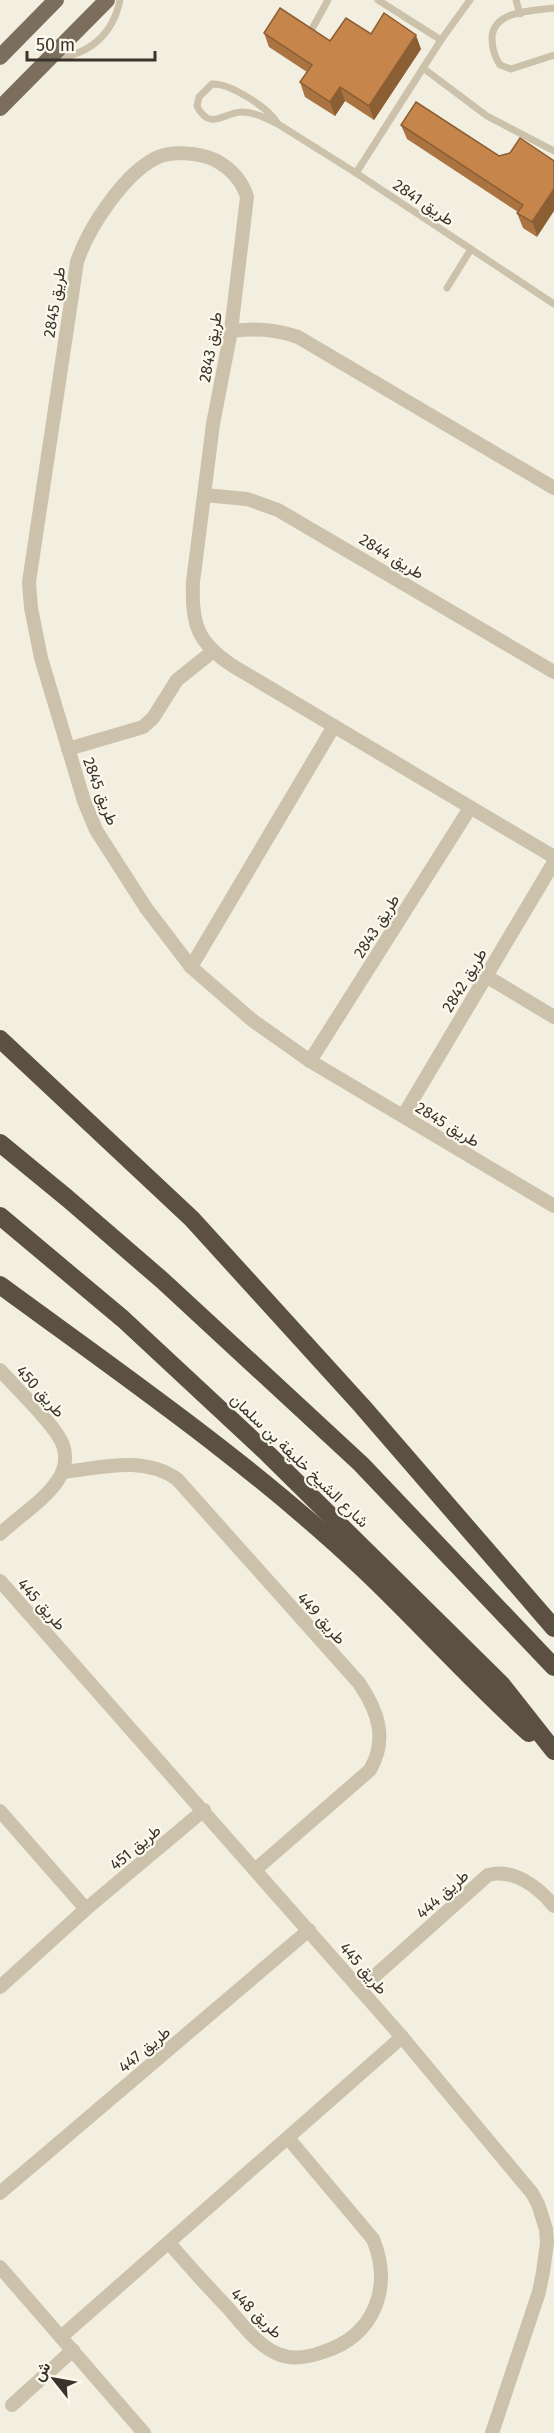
<svg xmlns="http://www.w3.org/2000/svg" width="554" height="2433" font-family="'Fira Sans',Vazirmatn,sans-serif">
	<style>
		.lines { fill: none; stroke-linecap: round; stroke-linejoin: round }
		.service { stroke: #ccc2ac; stroke-width: 7 }
		.minor { stroke: #ccc2ac; stroke-width: 14 }
		.primary { stroke: #7c6e5c; stroke-width: 16 }
		.motorway { stroke: #5b5042; stroke-width: 18 }
		.wall { fill: #aa7340 }
		.shaded-wall { fill: #8b5e34 }
		.building { fill: #c6864b; stroke: #8b5e34; stroke-width: 1.5 }
		.labels { text-anchor: middle; stroke-width: 4.5; stroke-linejoin: round; paint-order: stroke }
		.street-label { font-size: 16px; fill: #3a332b; stroke: #fbf8ed }
	</style>
	<rect width="100%" height="100%" fill="#f3efe0"/>
	<g class="lines">
		<g class="service">
			<path d="M 378,0 L 441,40"/>
			<path d="M 516,0 L 520,14"/>
			<path d="M 554,8 C 533,11 493,10 492,38 C 492,48 494,56 500,65 L 511,69 L 554,55"/>
			<path d="M 312,29 L 328,0"/>
			<path d="M 53,58 C 89,56 113,34 120,0"/>
			<path d="M 423,68 L 487,116 L 554,151"/>
			<path d="M 212,84 C 230,83 269,108 278,124 C 267,119 255,112 242,112 C 224,112 210,132 197,106 L 199,97 Z"/>
			<path d="M 278,124 L 356,173 L 554,304"/>
			<path d="M 356,173 L 441,40 L 470,0"/>
			<path d="M 447,288 L 471,249"/>
		</g>
		<g class="minor">
			<path d="M 231,331 C 255,328 274,329 298,337 L 554,488"/>
			<path d="M 204,495 L 247,499 L 278,510 L 554,672"/>
			<path d="M 68,749 L 143,727 L 153,718 L 177,680 L 212,652"/>
			<path d="M 554,857 L 233,666 C 198,643 191,625 193,582 L 213,424 L 231,331 L 247,197 C 242,180 230,168 215,160 C 200,153 171,150 156,158 C 124,174 88,228 77,262 L 29,582 L 31,608 L 41,658 L 84,801 L 96,830 L 146,908 L 191,967 L 252,1020 L 310,1061 L 554,1206"/>
			<path d="M 191,967 L 334,726"/>
			<path d="M 486,976 L 554,1017"/>
			<path d="M 310,1061 L 470,808"/>
			<path d="M 403,1116 L 554,862"/>
			<path d="M 0,1370 C 15,1387 56,1426 63,1445 C 67,1457 65,1470 58,1480 C 46,1499 17,1518 0,1534"/>
			<path d="M 63,1472 C 101,1468 143,1455 177,1479 L 359,1683 C 378,1711 388,1739 370,1770 L 256,1869"/>
			<path d="M 0,1581 L 402,2037 L 532,2193 L 538,2204 L 546,2229 L 547,2243 L 543,2272 L 539,2292 L 492,2433"/>
			<path d="M 0,1811 L 86,1909"/>
			<path d="M 0,1987 L 86,1909 L 204,1810"/>
			<path d="M 360,1989 L 488,1875 C 514,1868 538,1887 554,1906"/>
			<path d="M 0,2193 L 309,1930"/>
			<path d="M 169,2243 C 188,2265 208,2287 228,2308 C 242,2324 257,2345 278,2354 C 292,2360 309,2357 323,2352 C 374,2336 393,2288 373,2239 L 288,2138"/>
			<path d="M 0,2267 L 144,2433"/>
			<path d="M 61,2337 L 402,2037"/>
			<path d="M 12,2405 L 73,2350"/>
		</g>
		<g class="primary">
			<path d="M 0,57 L 56,0"/>
			<path d="M 0,108 L 107,0"/>
		</g>
		<g class="motorway">
			<path d="M 0,1039 L 192,1219 L 362,1406 L 554,1628"/>
			<path d="M 0,1143 L 67,1198 L 163,1281 L 361,1464 L 554,1667"/>
			<path d="M 0,1216 L 123,1319 L 268,1454 L 502,1685 L 554,1751"/>
			<path d="M 0,1285 C 124,1376 252,1464 364,1570 C 420,1623 471,1681 529,1733"/>
		</g>
	</g>
	<g class="wall">
		<path d="M 264,33 L 330,41 L 371,34 L 421,49 L 374,120 L 345,101 L 335,116 L 305,97 L 300,82 L 307,72 L 269,47 Z"/>
		<path d="M 401,125 L 499,156 L 510,153 L 537,237 L 523,228 L 517,213 L 518,212 L 407,139 Z"/>
	</g>
	<g class="shaded-wall">
		<path d="M 416,35 L 421,49 L 374,120 L 369,106 Z"/>
		<path d="M 340,87 L 345,101 L 335,116 L 330,102 Z"/>
		<path d="M 554,189 L 554,211 L 537,237 L 532,222 Z"/>
	</g>
	<g class="building">
		<path d="M 280,8 L 330,41 L 346,18 L 371,34 L 384,13 L 416,35 L 369,106 L 340,87 L 330,102 L 300,82 L 312,65 L 264,33 Z"/>
		<path d="M 416,102 L 499,156 L 510,153 L 520,138 L 554,161 L 554,189 L 532,222 L 517,213 L 523,205 L 401,125 Z"/>
	</g>
	<g class="labels">
		<g class="street-label">
			<text transform="translate(424 202) rotate(34)" y="6">طريق 2841</text>
			<text transform="translate(54 302) rotate(-81)" y="6">طريق 2845</text>
			<text transform="translate(210 347) rotate(-80)" y="6">طريق 2843</text>
			<text transform="translate(392 556) rotate(31)" y="6">طريق 2844</text>
			<text transform="translate(101 791) rotate(69)" y="6">طريق 2845</text>
			<text transform="translate(376 926) rotate(-58)" y="6">طريق 2843</text>
			<text transform="translate(464 980) rotate(-59)" y="6">طريق 2842</text>
			<text transform="translate(448 1124) rotate(31)" y="6">طريق 2845</text>
			<text transform="translate(41 1391) rotate(48)" y="6">طريق 450</text>
			<text transform="translate(300 1460) rotate(44)" y="6">شارع الشيخ خليفة بن سلمان</text>
			<text transform="translate(42 1604) rotate(48)" y="6">طريق 445</text>
			<text transform="translate(322 1618) rotate(48)" y="6">طريق 449</text>
			<text transform="translate(135 1847) rotate(-40)" y="6">طريق 451</text>
			<text transform="translate(442 1894) rotate(-42)" y="6">طريق 444</text>
			<text transform="translate(364 1968) rotate(49)" y="6">طريق 445</text>
			<text transform="translate(144 2049) rotate(-40)" y="6">طريق 447</text>
			<text transform="translate(257 2313) rotate(44)" y="6">طريق 448</text>
		</g>
	</g>
	<g transform="translate(54 2379) rotate(301)" stroke="#fbf8ed" stroke-width="4.5" paint-order="stroke">
	<path d="M0-4.5L10 22L0 15L-10 22Z" fill="#3a332b"/>
	<text y="-9" font-size="16" font-weight="bold" text-anchor="middle" fill="#3a332b">ش</text>
	</g>
	<path d="M27 51v9h128v-9" fill="none" stroke="#3a332b" stroke-width="3"/>
	<text x="36" y="51" font-size="18" fill="#3a332b" stroke="#fbf8ed" stroke-width="4.5" paint-order="stroke">50 m</text>
</svg>
